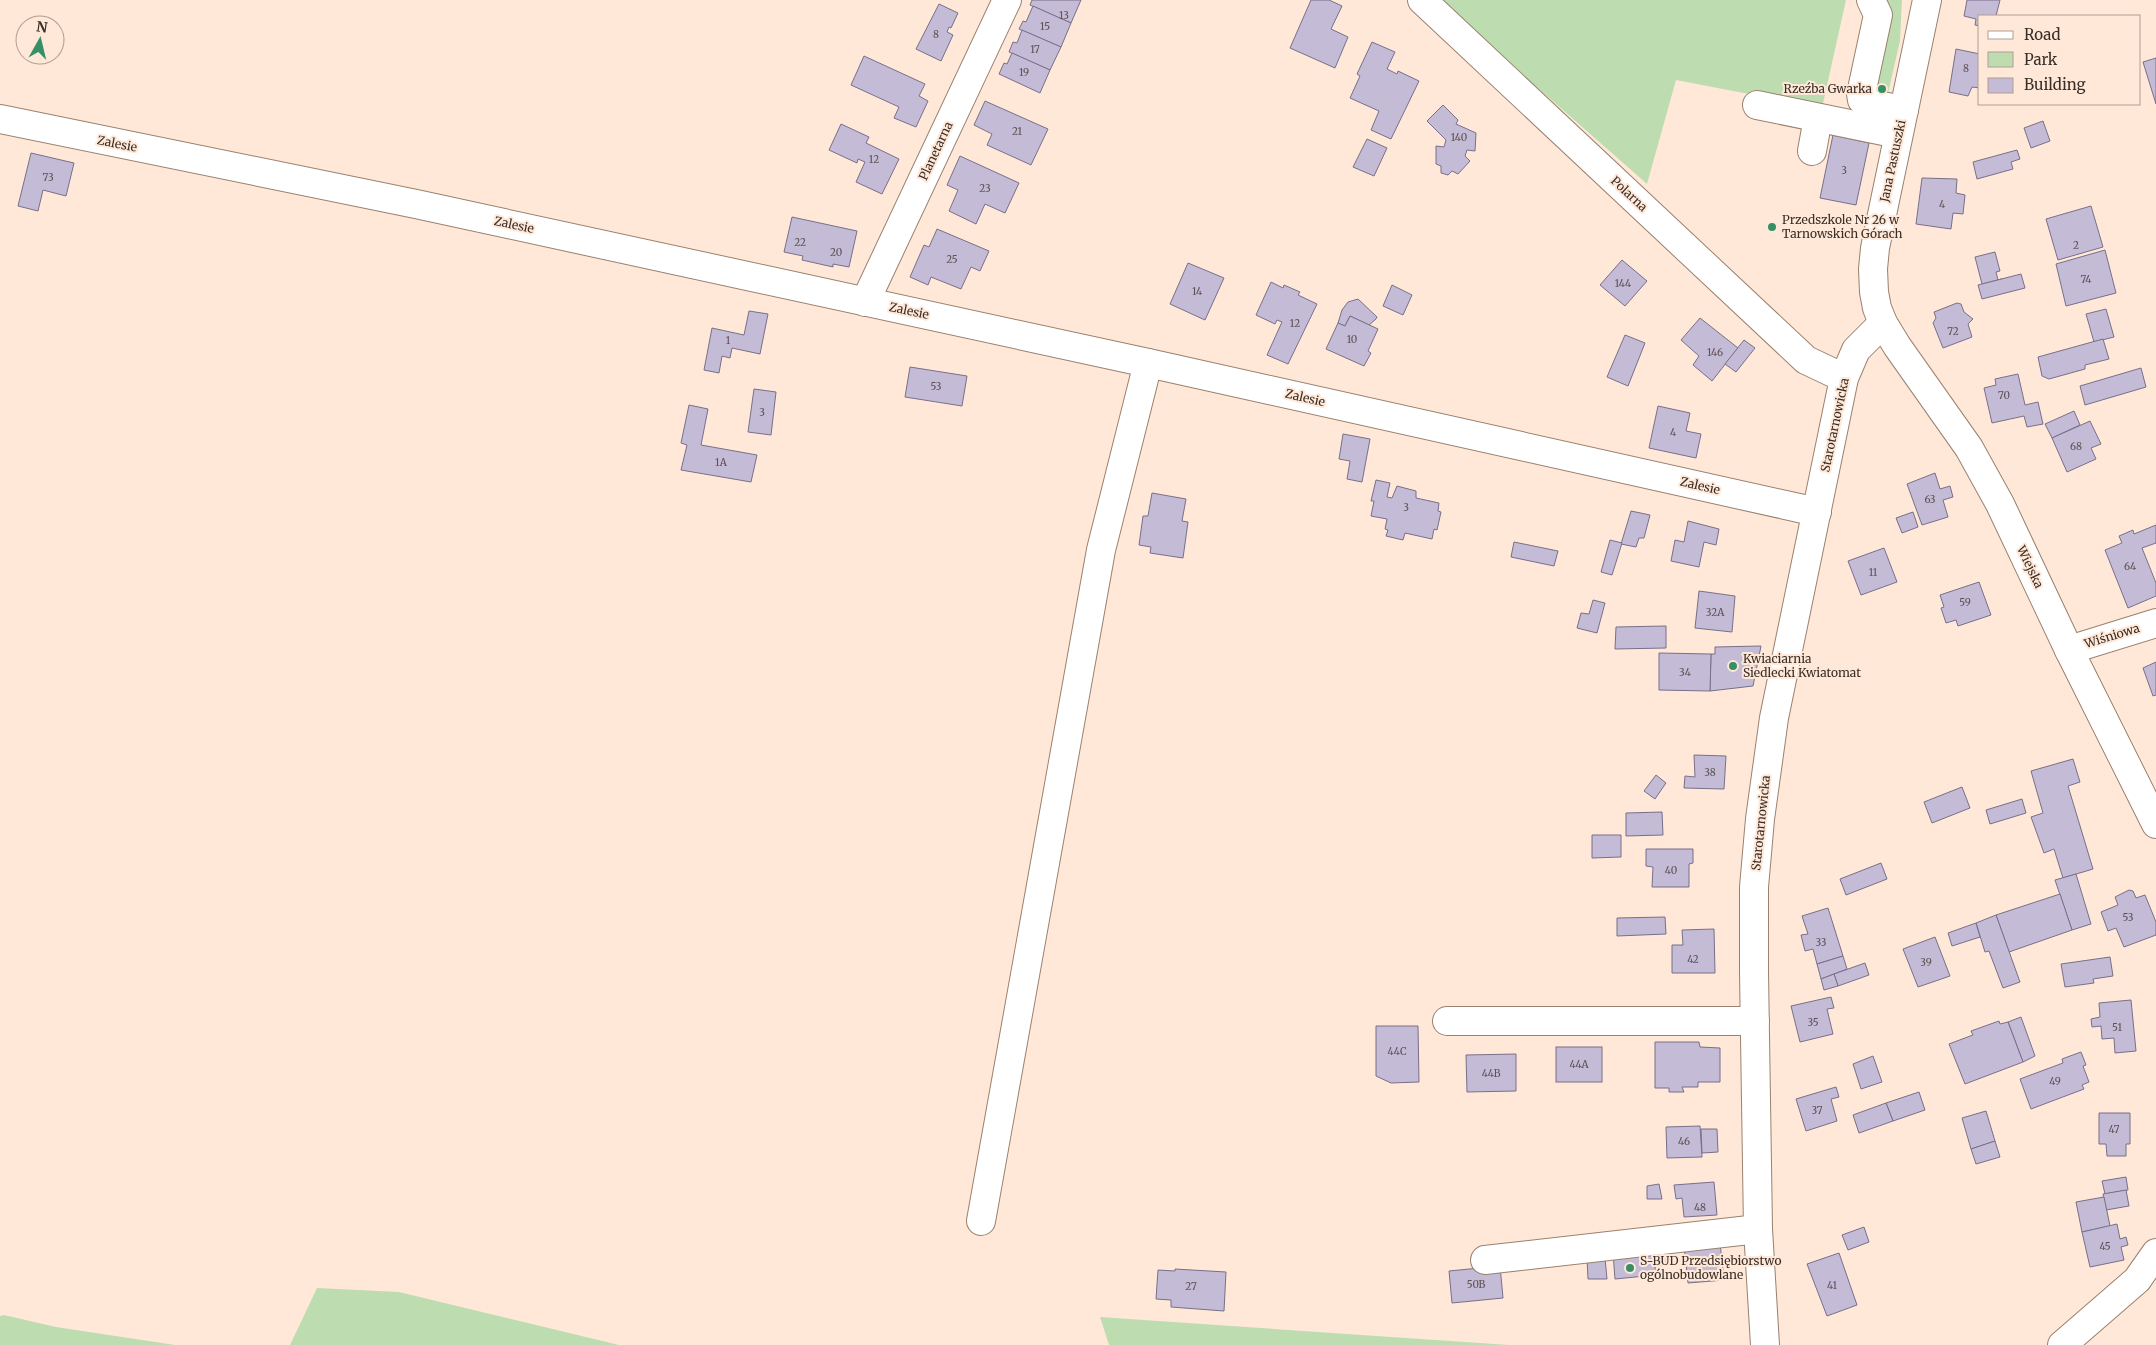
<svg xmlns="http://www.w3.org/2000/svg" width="2156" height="1345" font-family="Merriweather,serif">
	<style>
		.green { fill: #bdddb1 }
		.building { fill: #c4bbd7; stroke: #786f89 }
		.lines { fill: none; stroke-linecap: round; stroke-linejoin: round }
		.minor-casing { stroke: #9a816f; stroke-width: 30 }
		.minor { stroke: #fff; stroke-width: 28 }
		.poi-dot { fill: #379065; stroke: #ffe8d8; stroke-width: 2 }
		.labels { text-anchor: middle; stroke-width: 4; stroke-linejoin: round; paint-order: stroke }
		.number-label { font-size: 10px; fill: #5c5153 }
		.poi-label { font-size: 12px; fill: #392e27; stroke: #ffe8d8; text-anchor: start }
		.street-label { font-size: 12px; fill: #392e27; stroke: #ffe8d8 }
	</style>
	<rect width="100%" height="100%" fill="#ffe8d8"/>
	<g class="green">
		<path d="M 1438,0 L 1846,0 L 1822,108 L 1676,80 L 1647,184 Z"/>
		<path d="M 1878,0 L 1902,0 L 1900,41 L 1886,102 L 1875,99 Z"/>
		<path d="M 317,1288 L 399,1292 L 619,1345 L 290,1345 Z"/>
		<path d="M 4,1315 L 56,1327 L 175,1345 L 0,1345 L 0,1316 Z"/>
		<path d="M 1100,1317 L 1509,1345 L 1109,1345 Z"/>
	</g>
	<g class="building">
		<path d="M 1032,0 L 1081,0 L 1071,23 L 1030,5 Z"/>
		<path d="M 1311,0 L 1329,0 L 1342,6 L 1331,29 L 1348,37 L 1335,68 L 1290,48 Z"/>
		<path d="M 1967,0 L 2000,0 L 1996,16 L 1980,16 L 1980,26 L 1975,25 L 1976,19 L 1964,16 Z"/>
		<path d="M 939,4 L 958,13 L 951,28 L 949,27 L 947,32 L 953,35 L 941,61 L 916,49 Z"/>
		<path d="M 1033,6 L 1071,23 L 1061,47 L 1019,29 L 1023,21 L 1026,22 Z"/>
		<path d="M 1022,30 L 1061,47 L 1050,70 L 1009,52 L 1013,42 L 1017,43 Z"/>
		<path d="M 1372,42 L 1395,52 L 1387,69 L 1397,74 L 1398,71 L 1419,81 L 1391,139 L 1371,130 L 1379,111 L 1350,98 L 1360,76 L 1357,74 Z"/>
		<path d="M 1956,49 L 1980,54 L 1980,88 L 1972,87 L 1968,96 L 1949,92 Z"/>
		<path d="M 1012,53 L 1050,70 L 1040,93 L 999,74 L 1004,63 L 1007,64 Z"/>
		<path d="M 864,56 L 925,84 L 919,96 L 928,101 L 916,127 L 894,118 L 899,107 L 851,85 Z"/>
		<path d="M 2156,58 L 2156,104 L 2143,62 Z"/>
		<path d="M 985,101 L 1048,129 L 1031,165 L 987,145 L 992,134 L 974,125 Z"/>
		<path d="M 1443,105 L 1458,120 L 1456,124 L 1476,133 L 1475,151 L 1467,150 L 1465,156 L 1470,161 L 1458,174 L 1452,171 L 1448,175 L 1441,173 L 1441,166 L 1436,164 L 1436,146 L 1444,147 L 1446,140 L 1427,121 Z"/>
		<path d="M 2043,121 L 2050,141 L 2031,148 L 2024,128 Z"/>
		<path d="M 841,124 L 869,137 L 866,143 L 899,159 L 882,194 L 856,182 L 865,162 L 858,159 L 857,163 L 829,150 Z"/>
		<path d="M 1833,135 L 1869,143 L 1856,205 L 1820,198 Z"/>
		<path d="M 1367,139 L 1387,148 L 1374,176 L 1353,167 Z"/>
		<path d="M 2017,150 L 2020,159 L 2011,162 L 2013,169 L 1977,179 L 1973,162 Z"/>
		<path d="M 31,153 L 74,163 L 66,196 L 43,190 L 38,211 L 18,206 Z"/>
		<path d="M 960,156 L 1019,183 L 1005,213 L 985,204 L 976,224 L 949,211 L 958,190 L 947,185 Z"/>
		<path d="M 1922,178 L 1957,179 L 1956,193 L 1965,195 L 1963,214 L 1953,213 L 1951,229 L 1916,224 Z"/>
		<path d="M 2091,206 L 2103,247 L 2058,260 L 2046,219 Z"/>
		<path d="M 792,217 L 857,231 L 849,267 L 833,264 L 833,267 L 802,260 L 803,256 L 784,252 Z"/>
		<path d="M 937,229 L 989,251 L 980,271 L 971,267 L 961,289 L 931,277 L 928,285 L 910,277 L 924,245 L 929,247 Z"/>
		<path d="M 2105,250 L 2116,293 L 2066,306 L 2056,264 Z"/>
		<path d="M 1995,252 L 2000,271 L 1996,272 L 1998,280 L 2002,279 L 1982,284 L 1975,257 Z"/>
		<path d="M 1622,260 L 1647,281 L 1625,306 L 1600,285 Z"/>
		<path d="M 1188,263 L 1224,278 L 1205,320 L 1170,304 Z"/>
		<path d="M 2021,274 L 2025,288 L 1982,299 L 1978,285 Z"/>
		<path d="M 1271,282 L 1283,288 L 1284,285 L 1300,292 L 1298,295 L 1317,304 L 1288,364 L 1267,355 L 1282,322 L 1277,320 L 1275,324 L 1256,315 Z"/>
		<path d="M 1392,285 L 1412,295 L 1403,315 L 1383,306 Z"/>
		<path d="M 1358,299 L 1377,317 L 1376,319 L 1369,325 L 1350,316 L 1345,326 L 1338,323 L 1342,310 L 1348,302 Z"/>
		<path d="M 1957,303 L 1961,304 L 1964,312 L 1973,319 L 1968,324 L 1972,337 L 1943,348 L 1933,323 L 1936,318 L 1934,312 Z"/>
		<path d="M 2106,309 L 2114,337 L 2094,342 L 2086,314 Z"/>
		<path d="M 749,311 L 768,314 L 760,354 L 732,348 L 730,358 L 722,356 L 719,373 L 704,370 L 712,328 L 744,335 Z"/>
		<path d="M 1350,316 L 1378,329 L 1368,351 L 1371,353 L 1364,366 L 1326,349 L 1338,323 L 1345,326 Z"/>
		<path d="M 1700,318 L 1738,348 L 1712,381 L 1693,365 L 1699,356 L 1681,340 Z"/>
		<path d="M 1625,335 L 1645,343 L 1628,386 L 1607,377 Z"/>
		<path d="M 2103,339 L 2109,359 L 2085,365 L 2085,369 L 2049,379 L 2042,376 L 2038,357 Z"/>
		<path d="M 1744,340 L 1755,348 L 1736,372 L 1725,364 Z"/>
		<path d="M 910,367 L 967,376 L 962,406 L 905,397 Z"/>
		<path d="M 2141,368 L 2146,387 L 2085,405 L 2080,386 Z"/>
		<path d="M 2018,374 L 2025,405 L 2038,402 L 2043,424 L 2027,427 L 2024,416 L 1992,423 L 1984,388 L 1996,385 L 1995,379 Z"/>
		<path d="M 754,389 L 776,392 L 771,435 L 748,432 Z"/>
		<path d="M 689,405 L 708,409 L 701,445 L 757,455 L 751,482 L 681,470 L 687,445 L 681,443 Z"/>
		<path d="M 1658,406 L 1690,413 L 1686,431 L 1701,434 L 1696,458 L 1649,448 Z"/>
		<path d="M 2074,411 L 2080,425 L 2052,438 L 2045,424 Z"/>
		<path d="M 2090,421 L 2101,444 L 2091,448 L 2096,459 L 2067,472 L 2052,438 Z"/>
		<path d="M 1343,434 L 1370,439 L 1362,482 L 1347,479 L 1350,461 L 1339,459 Z"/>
		<path d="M 1935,473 L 1940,489 L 1950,486 L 1953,497 L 1943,500 L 1948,517 L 1922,525 L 1907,484 Z"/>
		<path d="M 1376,480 L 1390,483 L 1387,497 L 1392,498 L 1397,486 L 1416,491 L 1416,498 L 1439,503 L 1438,511 L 1441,512 L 1437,530 L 1434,529 L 1432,539 L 1405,533 L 1403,540 L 1386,536 L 1388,530 L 1385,529 L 1387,519 L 1371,516 L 1374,501 L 1371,501 Z"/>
		<path d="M 1152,493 L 1186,499 L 1182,521 L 1188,522 L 1183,558 L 1150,553 L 1151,547 L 1139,545 L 1143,516 L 1148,516 Z"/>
		<path d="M 1631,511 L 1650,515 L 1644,538 L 1639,538 L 1636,547 L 1621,544 Z"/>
		<path d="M 1913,512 L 1918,527 L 1902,533 L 1896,518 Z"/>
		<path d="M 1688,521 L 1719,529 L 1716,545 L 1704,542 L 1699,567 L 1671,561 L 1675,540 L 1684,542 Z"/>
		<path d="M 2156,525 L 2156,543 L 2142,548 L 2156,583 L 2156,596 L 2128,608 L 2105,550 L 2122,543 L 2119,536 L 2133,530 L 2134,534 Z"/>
		<path d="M 1610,540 L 1622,543 L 1612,575 L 1601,572 Z"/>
		<path d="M 1514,542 L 1558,551 L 1554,566 L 1511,557 Z"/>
		<path d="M 1884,548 L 1897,582 L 1861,595 L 1848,561 Z"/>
		<path d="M 1979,582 L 1991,615 L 1958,626 L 1956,620 L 1946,623 L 1941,608 L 1944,607 L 1940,595 Z"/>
		<path d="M 1699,591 L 1735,596 L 1732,632 L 1695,628 Z"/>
		<path d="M 1593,600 L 1605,603 L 1597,633 L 1577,628 L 1581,613 L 1589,614 Z"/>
		<path d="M 1666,626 L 1666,648 L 1615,649 L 1616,627 Z"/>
		<path d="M 1761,646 L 1753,686 L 1710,691 L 1711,654 L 1715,654 L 1715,647 Z"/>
		<path d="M 1659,653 L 1711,654 L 1710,691 L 1659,690 Z"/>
		<path d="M 2156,662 L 2156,695 L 2153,696 L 2143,668 Z"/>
		<path d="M 1694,755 L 1726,756 L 1724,789 L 1684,788 L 1685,776 L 1695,777 Z"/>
		<path d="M 2073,759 L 2080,782 L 2068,786 L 2093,869 L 2063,878 L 2054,849 L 2044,853 L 2031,817 L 2043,813 L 2031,771 Z"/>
		<path d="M 1656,775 L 1666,783 L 1655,799 L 1644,791 Z"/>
		<path d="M 1962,787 L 1970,808 L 1932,823 L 1924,802 Z"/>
		<path d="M 2022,799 L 2026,813 L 1990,824 L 1986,810 Z"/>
		<path d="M 1662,812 L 1663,835 L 1626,836 L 1626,813 Z"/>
		<path d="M 1592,835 L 1621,835 L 1621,857 L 1592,858 Z"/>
		<path d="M 1646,849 L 1693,849 L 1693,863 L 1689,864 L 1689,887 L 1652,887 L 1653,867 L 1646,866 Z"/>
		<path d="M 1881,863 L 1887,879 L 1846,895 L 1840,879 Z"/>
		<path d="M 2076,874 L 2091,924 L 2072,930 L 2055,880 Z"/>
		<path d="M 2129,890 L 2133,891 L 2136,898 L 2145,895 L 2156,922 L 2156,935 L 2124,947 L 2116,928 L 2108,931 L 2101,912 L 2118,905 L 2115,897 Z"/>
		<path d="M 2060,894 L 2072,930 L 2009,952 L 1996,915 Z"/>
		<path d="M 1828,908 L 1843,956 L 1817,964 L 1813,949 L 1805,951 L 1801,935 L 1808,934 L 1802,916 Z"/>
		<path d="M 1996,915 L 2020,982 L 2003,988 L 1989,951 L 1985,952 L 1976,923 Z"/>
		<path d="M 1665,917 L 1666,934 L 1617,936 L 1617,918 Z"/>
		<path d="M 1976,923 L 1980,937 L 1952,946 L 1948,933 Z"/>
		<path d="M 1714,929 L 1715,973 L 1672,973 L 1672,945 L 1683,945 L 1682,930 Z"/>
		<path d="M 1935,937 L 1950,976 L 1918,987 L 1903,949 Z"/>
		<path d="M 1843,956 L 1847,969 L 1821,979 L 1817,964 Z"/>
		<path d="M 2110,957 L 2113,976 L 2093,979 L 2094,983 L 2065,987 L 2061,964 Z"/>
		<path d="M 1865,963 L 1869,975 L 1838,986 L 1834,974 Z"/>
		<path d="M 1834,974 L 1838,986 L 1824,990 L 1821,979 Z"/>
		<path d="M 1831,997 L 1834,1008 L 1827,1009 L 1833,1034 L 1800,1042 L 1791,1006 Z"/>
		<path d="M 2131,1000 L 2136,1051 L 2115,1053 L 2114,1038 L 2102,1039 L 2101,1026 L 2092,1027 L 2091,1019 L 2100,1017 L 2099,1003 Z"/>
		<path d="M 2021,1017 L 2035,1056 L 2023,1062 L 2008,1022 Z"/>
		<path d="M 1999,1021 L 2000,1024 L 2008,1022 L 2023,1062 L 1965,1084 L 1949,1044 L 1973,1035 L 1971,1031 Z"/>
		<path d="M 1376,1026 L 1418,1026 L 1419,1082 L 1391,1083 L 1376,1076 Z"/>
		<path d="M 1655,1042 L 1699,1042 L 1700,1047 L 1720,1048 L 1720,1082 L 1698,1082 L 1698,1087 L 1682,1087 L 1684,1092 L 1669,1092 L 1669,1088 L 1655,1088 Z"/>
		<rect x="1556" y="1047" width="46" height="35"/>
		<path d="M 2081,1052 L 2086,1065 L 2083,1066 L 2089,1082 L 2082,1085 L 2084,1089 L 2031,1109 L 2020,1079 L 2063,1063 L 2062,1059 Z"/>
		<path d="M 1516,1054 L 1516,1091 L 1467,1092 L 1466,1055 Z"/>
		<path d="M 1873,1056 L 1882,1082 L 1861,1089 L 1853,1064 Z"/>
		<path d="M 1836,1087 L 1839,1097 L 1831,1099 L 1837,1121 L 1806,1131 L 1796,1099 Z"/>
		<path d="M 1919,1092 L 1925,1110 L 1893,1121 L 1886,1103 Z"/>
		<path d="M 1886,1103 L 1893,1121 L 1859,1133 L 1853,1115 Z"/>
		<path d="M 1986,1111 L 1995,1141 L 1971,1149 L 1962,1118 Z"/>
		<path d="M 2099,1113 L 2130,1113 L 2130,1144 L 2126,1144 L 2126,1156 L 2107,1156 L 2106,1144 L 2099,1144 Z"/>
		<path d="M 1700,1126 L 1702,1157 L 1667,1158 L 1666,1127 Z"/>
		<path d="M 1701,1129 L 1717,1129 L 1718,1152 L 1702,1153 Z"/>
		<path d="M 1995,1141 L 2000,1157 L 1976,1164 L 1971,1149 Z"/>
		<path d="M 2126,1177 L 2128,1190 L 2105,1194 L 2102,1181 Z"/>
		<path d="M 1714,1182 L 1717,1215 L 1684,1217 L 1682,1198 L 1676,1199 L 1674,1185 Z"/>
		<path d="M 1659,1184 L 1662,1199 L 1647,1199 L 1647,1186 Z"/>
		<path d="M 2126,1190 L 2129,1206 L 2106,1210 L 2103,1194 Z"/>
		<path d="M 2104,1197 L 2110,1226 L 2082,1232 L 2076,1202 Z"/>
		<path d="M 2117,1224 L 2120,1239 L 2126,1237 L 2128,1245 L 2121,1247 L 2124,1260 L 2090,1267 L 2082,1232 Z"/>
		<path d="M 1864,1227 L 1869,1242 L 1848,1250 L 1842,1235 Z"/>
		<path d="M 1720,1243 L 1724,1280 L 1688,1283 L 1684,1246 Z"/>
		<path d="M 1666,1248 L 1668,1265 L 1655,1266 L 1656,1275 L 1615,1279 L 1613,1253 Z"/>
		<path d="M 1839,1253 L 1857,1305 L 1827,1316 L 1807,1264 Z"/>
		<path d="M 1587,1258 L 1605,1258 L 1607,1279 L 1588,1279 Z"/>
		<path d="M 1500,1266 L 1503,1298 L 1452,1303 L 1449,1271 Z"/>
		<path d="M 1175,1269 L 1226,1272 L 1224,1311 L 1171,1307 L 1171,1300 L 1156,1299 L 1158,1270 L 1175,1271 Z"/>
	</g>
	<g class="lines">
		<g class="minor-casing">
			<g id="minor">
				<path d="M 1422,0 L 1806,360 L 1844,378"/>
				<path d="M 1871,0 L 1878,15 L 1861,94 L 1862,100 L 1866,103 L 1904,110"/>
				<path d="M 1927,0 L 1875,248 L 1873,269 L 1874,292 L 1877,308 L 1883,323 L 1897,346 L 1969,448 L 2000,504 L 2069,650 L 2156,824"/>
				<path d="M 1757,105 L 1898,134"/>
				<path d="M 0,119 L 416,204 L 1148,363 L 1817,512"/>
				<path d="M 1812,151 L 1818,118"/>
				<path d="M 865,302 L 1007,0"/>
				<path d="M 2069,650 L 2156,623"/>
				<path d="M 1447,1021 L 1755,1021"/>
				<path d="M 981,1221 L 1101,550 L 1148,363"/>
				<path d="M 1485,1260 L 1758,1229"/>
				<path d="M 1765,1345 L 1758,1229 L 1754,972 L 1754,887 L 1760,819 L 1774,718 L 1844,378 L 1856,350 L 1883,323"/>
				<path d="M 2062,1345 L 2137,1280 L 2156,1253"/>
			</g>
		</g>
		<use href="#minor" class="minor"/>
	</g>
	<g class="poi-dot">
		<circle cx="1882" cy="89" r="5"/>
		<circle cx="1772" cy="227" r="5"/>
		<circle cx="1733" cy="666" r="5"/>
		<circle cx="1630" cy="1268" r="5"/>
	</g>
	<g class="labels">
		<g class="number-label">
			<text x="1064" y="19">13</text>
			<text x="1045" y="30">15</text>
			<text x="936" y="38">8</text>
			<text x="1035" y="53">17</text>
			<text x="1966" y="72">8</text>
			<text x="1024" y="76">19</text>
			<text x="1017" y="135">21</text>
			<text x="1459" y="141">140</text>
			<text x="874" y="163">12</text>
			<text x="1844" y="174">3</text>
			<text x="48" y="181">73</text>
			<text x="985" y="192">23</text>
			<text x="1942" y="208">4</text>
			<text x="800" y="246">22</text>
			<text x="2076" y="249">2</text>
			<text x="836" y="256">20</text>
			<text x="952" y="263">25</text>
			<text x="2086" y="283">74</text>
			<text x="1623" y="287">144</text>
			<text x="1197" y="295">14</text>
			<text x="1295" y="327">12</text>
			<text x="1953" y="335">72</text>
			<text x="1352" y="343">10</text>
			<text x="728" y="344">1</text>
			<text x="1715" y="356">146</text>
			<text x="936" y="390">53</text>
			<text x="2004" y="399">70</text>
			<text x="762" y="416">3</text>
			<text x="1673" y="436">4</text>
			<text x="2076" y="450">68</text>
			<text x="721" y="466">1A</text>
			<text x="1930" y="503">63</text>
			<text x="1406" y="511">3</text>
			<text x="2130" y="570">64</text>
			<text x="1873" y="576">11</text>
			<text x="1965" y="606">59</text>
			<text x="1715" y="616">32A</text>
			<text x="1685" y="676">34</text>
			<text x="1710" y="776">38</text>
			<text x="1671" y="874">40</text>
			<text x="2128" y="921">53</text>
			<text x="1821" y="946">33</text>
			<text x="1693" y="963">42</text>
			<text x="1926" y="966">39</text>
			<text x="1813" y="1026">35</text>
			<text x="2117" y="1031">51</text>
			<text x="1397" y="1055">44C</text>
			<text x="1579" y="1068">44A</text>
			<text x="1491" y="1077">44B</text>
			<text x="2055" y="1085">49</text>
			<text x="1817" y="1114">37</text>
			<text x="2114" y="1133">47</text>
			<text x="1684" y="1145">46</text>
			<text x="1700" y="1211">48</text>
			<text x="2105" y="1250">45</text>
			<text x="1476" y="1288">50B</text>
			<text x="1832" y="1289">41</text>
			<text x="1191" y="1290">27</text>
		</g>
		<g class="poi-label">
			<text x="1872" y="93" text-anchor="end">Rzeźba Gwarka</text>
			<text x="1782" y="224">Przedszkole Nr 26 w<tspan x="1782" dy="14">Tarnowskich Górach</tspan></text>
			<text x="1743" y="663">Kwiaciarnia<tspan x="1743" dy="14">Siedlecki Kwiatomat</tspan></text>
			<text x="1640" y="1265">S-BUD Przedsiębiorstwo<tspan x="1640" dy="14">ogólnobudowlane</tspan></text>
		</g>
		<g class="street-label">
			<text transform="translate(117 144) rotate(11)" y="4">Zalesie</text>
			<text transform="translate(936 151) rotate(-65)" y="4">Planetarna</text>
			<text transform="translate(1893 161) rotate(-78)" y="4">Jana Pastuszki</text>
			<text transform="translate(1629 194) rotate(43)" y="4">Polarna</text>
			<text transform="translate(514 225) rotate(12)" y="4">Zalesie</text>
			<text transform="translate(909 311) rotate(12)" y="4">Zalesie</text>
			<text transform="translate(1305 398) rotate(13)" y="4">Zalesie</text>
			<text transform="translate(1835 425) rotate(-78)" y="4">Starotarnowicka</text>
			<text transform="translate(1700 486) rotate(13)" y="4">Zalesie</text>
			<text transform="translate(2030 567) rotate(65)" y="4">Wiejska</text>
			<text transform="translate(2112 636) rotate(-17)" y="4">Wiśniowa</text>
			<text transform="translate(1761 823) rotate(-84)" y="4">Starotarnowicka</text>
		</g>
	</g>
	<rect x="1978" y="15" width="162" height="90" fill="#ffe8d8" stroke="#b09e91"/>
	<rect x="1988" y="31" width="25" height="8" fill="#ffffff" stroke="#b09e91"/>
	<text x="2024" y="40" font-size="15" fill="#392e27">Road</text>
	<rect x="1988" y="52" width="25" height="15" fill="#bdddb1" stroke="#b09e91"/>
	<text x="2024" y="65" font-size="15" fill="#392e27">Park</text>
	<rect x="1988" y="78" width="25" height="15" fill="#c4bbd7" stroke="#b09e91"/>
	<text x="2024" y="90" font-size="15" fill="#392e27">Building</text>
	<g transform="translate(40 40) rotate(8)"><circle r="24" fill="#ffe8d8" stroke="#b09e91"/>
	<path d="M0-4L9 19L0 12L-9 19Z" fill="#379065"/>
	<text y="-8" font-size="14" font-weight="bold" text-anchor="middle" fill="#392e27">N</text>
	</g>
</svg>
